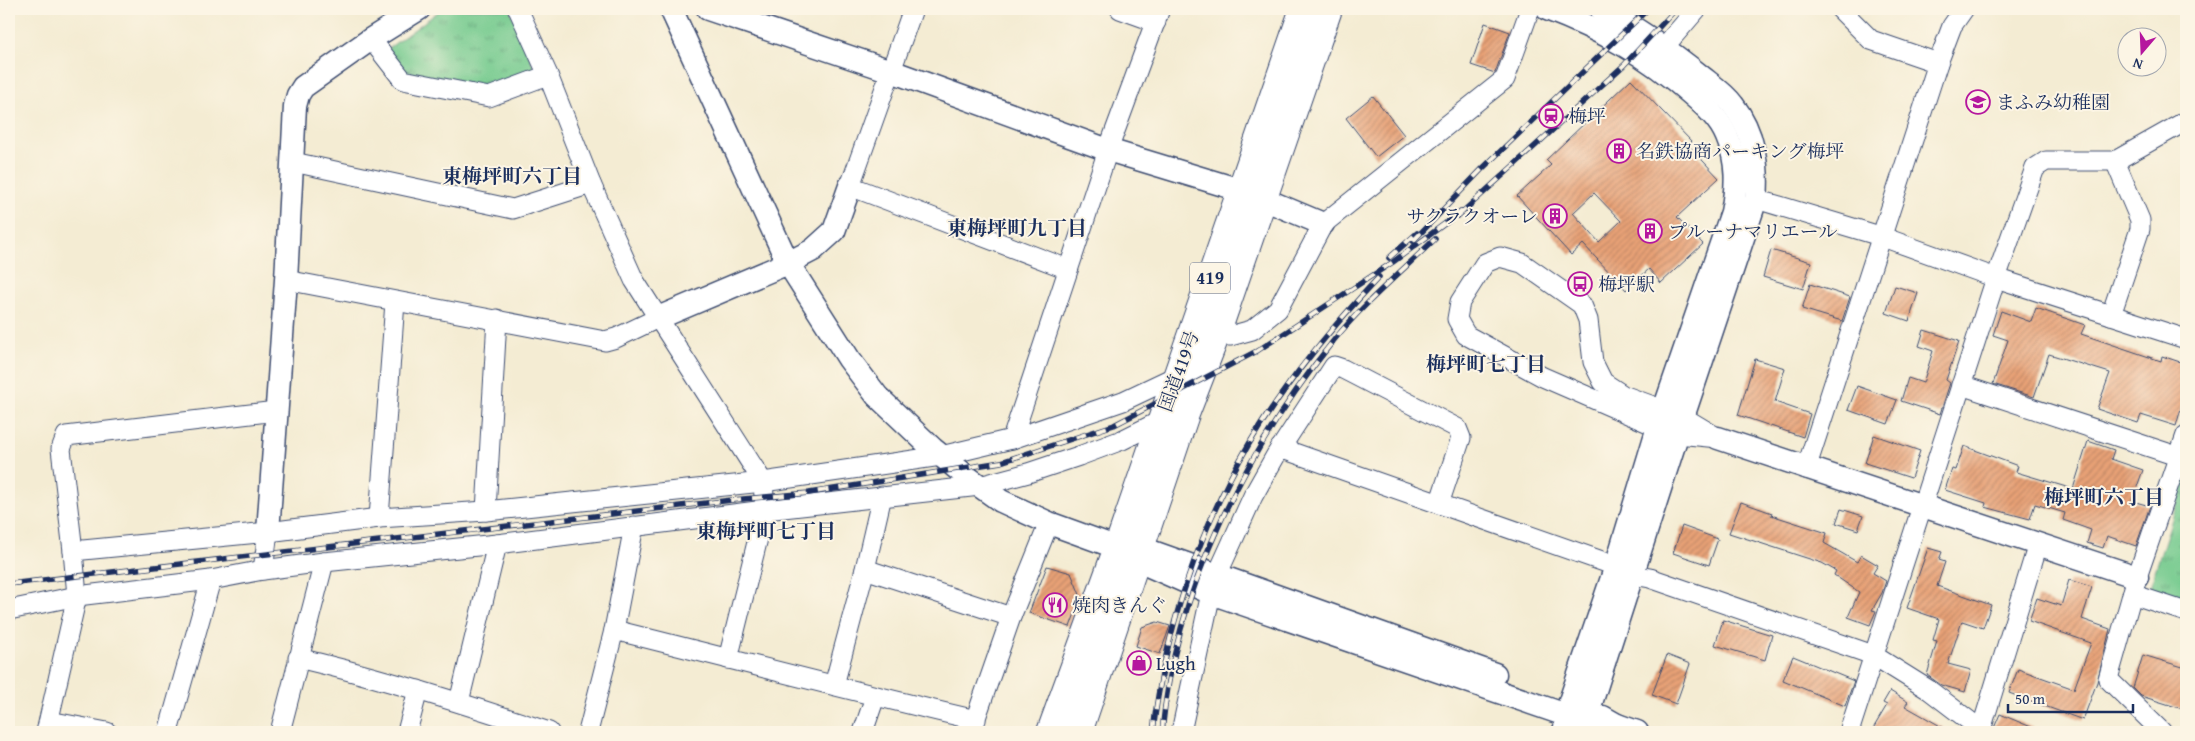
<svg xmlns="http://www.w3.org/2000/svg" width="2195" height="741" font-family="'Gentium Book Plus','Noto Serif JP',serif">
	<style>
		.park { fill: url(#park-tufts); stroke: #487c76 }
		.building { fill: url(#building-hatch); fill-rule: evenodd }
		.lines { fill: none; stroke-linecap: round; stroke-linejoin: round }
		.minor-casing { stroke: #3c4b70; stroke-width: 21 }
		.tertiary-casing { stroke: #3c4b70; stroke-width: 25 }
		.trunk-casing { stroke: #3c4b70; stroke-width: 30 }
		.minor { stroke: #fff; stroke-width: 19 }
		.tertiary { stroke: #fff; stroke-width: 22 }
		.trunk { stroke: #fff; stroke-width: 28 }
		.rail-casing { stroke: #1b2f5e; stroke-width: 5.5 }
		.rail { stroke: #fcf5e5; stroke-width: 4; stroke-dasharray: 11; stroke-linecap: butt }
		.labels { text-anchor: middle; stroke-width: 4; stroke-linejoin: round; paint-order: stroke }
		.shield { fill: #fcf5e5; stroke: #5e6a86; stroke-width: 1 }
		.shield-label { font-size: 18px; font-weight: bold; fill: #1b2f5e }
		.poi-label { font-size: 19px; fill: #1b2f5e; stroke: #fcf5e5; text-anchor: start }
		.street-label { font-size: 19px; fill: #1b2f5e; stroke: #fcf5e5 }
		.neighbourhood-label { font-size: 20px; font-weight: bold; fill: #1b2f5e; stroke: #fcf5e5 }
	</style>
	<defs>
		<pattern id="park-tufts" width="24" height="20" patternUnits="userSpaceOnUse" patternTransform="scale(1.25)"><rect width="24" height="20" fill="#74ca8e"/><path d="M3 7l-1-3M5 7V3M7 7l1-3M15 17l-1-3M17 17v-4M19 17l1-3" fill="none" stroke="#5ea477"/></pattern>
		<pattern id="building-hatch" width="6" height="6" patternUnits="userSpaceOnUse" patternTransform="scale(1.25)"><rect width="6" height="6" fill="#e8a176"/><path d="M-1 1l2-2M0 6l6-6M5 7l2-2" fill="none" stroke="#bb8464"/></pattern>
	</defs>
	<rect width="100%" height="100%" fill="#fcf5e5"/>
	<filter id="ink" filterUnits="userSpaceOnUse"><feTurbulence type="fractalNoise" baseFrequency=".02" numOctaves="2"/><feDisplacementMap in="SourceGraphic" scale="10" xChannelSelector="R" yChannelSelector="G"/><feConvolveMatrix kernelMatrix="1 2 1 2 8 2 1 2 1" color-interpolation-filters="sRGB"/></filter>
	<filter id="wash" filterUnits="userSpaceOnUse"><feTurbulence type="fractalNoise" baseFrequency=".0096" numOctaves="4" result="noise"/><feDisplacementMap in="SourceGraphic" scale="20" xChannelSelector="R" yChannelSelector="G"/><feGaussianBlur stdDeviation="1.12" result="paint"/><feColorMatrix in="noise" values="0 0 0 0 0 0 0 0 0 0 0 0 0 0 0 0 0 1.4 0 .05"/><feComposite in="paint" operator="in"/></filter>
	<g filter="url(#wash)">
		<rect width="100%" height="100%" fill="#f4ecd3"/>
		<g class="park">
			<path d="M 442,9 L 510,9 L 536,72 L 493,89 L 407,76 L 382,53 Z"/>
			<path d="M 2185,479 L 2186,479 L 2186,611 L 2148,593 Z"/>
		</g>
		<g id="blocks">
			<g class="building">
				<path d="M 1485,23 L 1510,32 L 1495,73 L 1471,65 Z"/>
				<path d="M 1631,79 L 1692,142 L 1688,145 L 1719,178 L 1677,217 L 1703,244 L 1661,283 L 1649,269 L 1626,290 L 1583,244 L 1571,255 L 1517,196 L 1551,165 L 1546,160 ZM 1594,193 L 1621,221 L 1599,242 L 1573,213 Z"/>
				<path d="M 1373,96 L 1404,135 L 1376,157 L 1346,118 Z"/>
				<path d="M 1771,250 L 1811,262 L 1803,289 L 1763,277 Z"/>
				<path d="M 1810,284 L 1850,297 L 1842,321 L 1802,309 Z"/>
				<path d="M 1895,286 L 1918,293 L 1909,321 L 1886,313 Z"/>
				<path d="M 2036,308 L 2085,325 L 2081,334 L 2161,361 L 2162,356 L 2186,364 L 2186,391 L 2176,426 L 2141,415 L 2138,423 L 2097,409 L 2110,373 L 2049,354 L 2034,397 L 1993,384 L 2008,340 L 1993,335 L 2001,311 L 2031,322 Z"/>
				<path d="M 1924,330 L 1959,341 L 1946,380 L 1950,383 L 1940,414 L 1901,401 L 1908,378 L 1923,383 L 1933,351 L 1919,346 Z"/>
				<path d="M 1755,359 L 1785,368 L 1775,402 L 1810,414 L 1803,437 L 1738,415 Z"/>
				<path d="M 1857,386 L 1897,400 L 1888,424 L 1848,410 Z"/>
				<path d="M 1874,435 L 1920,451 L 1911,478 L 1865,463 Z"/>
				<path d="M 2088,441 L 2114,450 L 2111,459 L 2143,470 L 2132,501 L 2150,506 L 2136,546 L 2107,536 L 2103,548 L 2087,543 L 2091,530 L 2063,520 L 2065,513 L 2035,504 L 2030,519 L 1985,507 L 1986,503 L 1945,490 L 1952,469 L 1956,470 L 1964,446 L 2018,466 L 2016,472 L 2073,489 Z"/>
				<path d="M 1741,502 L 1772,513 L 1771,515 L 1827,533 L 1824,543 L 1857,562 L 1861,555 L 1878,565 L 1873,573 L 1886,581 L 1882,593 L 1872,610 L 1876,611 L 1870,625 L 1848,617 L 1859,592 L 1834,575 L 1836,571 L 1822,563 L 1729,533 Z"/>
				<path d="M 1841,509 L 1863,516 L 1858,530 L 1836,523 Z"/>
				<path d="M 1682,526 L 1718,539 L 1709,565 L 1673,553 Z"/>
				<path d="M 1928,548 L 1942,552 L 1939,560 L 1945,562 L 1937,586 L 1991,605 L 1983,628 L 1962,621 L 1948,664 L 1971,670 L 1965,692 L 1941,685 L 1927,675 L 1937,641 L 1933,640 L 1939,619 L 1907,608 Z"/>
				<path d="M 1047,566 L 1071,573 L 1081,597 L 1070,627 L 1029,613 Z"/>
				<path d="M 2069,580 L 2092,587 L 2082,619 L 2110,629 L 2097,682 L 2083,720 L 2009,693 L 2018,669 L 2074,689 L 2091,643 L 2029,621 L 2037,598 L 2061,606 Z"/>
				<path d="M 1723,620 L 1772,635 L 1765,660 L 1715,645 Z"/>
				<path d="M 1157,622 L 1170,626 L 1160,654 L 1136,646 L 1142,627 Z"/>
				<path d="M 1667,655 L 1690,664 L 1676,704 L 1652,695 Z"/>
				<path d="M 2143,655 L 2186,668 L 2186,710 L 2141,696 L 2133,688 Z"/>
				<path d="M 1793,656 L 1854,681 L 1845,706 L 1783,680 Z"/>
				<path d="M 1890,691 L 1908,702 L 1905,706 L 1951,732 L 1871,732 L 1887,705 L 1883,703 Z"/>
				<path d="M 2000,714 L 2043,732 L 1995,732 L 1994,728 Z"/>
			</g>
		</g>
	</g>
	<g filter="url(#ink)">
		<use href="#blocks" fill-opacity="0" stroke="#3c4b70" stroke-width="1"/>
		<g class="lines">
			<g class="minor-casing">
				<g id="minor">
					<path d="M 518,9 L 548,75 L 591,184 L 634,280 L 763,482 L 765,510 L 728,659"/>
					<path d="M 913,9 L 850,186 L 1068,269"/>
					<path d="M 1120,9 L 1156,22"/>
					<path d="M 1840,9 L 1871,40 L 1938,63"/>
					<path d="M 371,39 L 403,80 L 489,97 L 548,75"/>
					<path d="M 1665,46 L 1697,9"/>
					<path d="M 293,162 L 513,209 L 591,184"/>
					<path d="M 1756,199 L 1880,236 L 1996,278 L 2186,339"/>
					<path d="M 1500,257 L 1522,263 L 1582,305 L 1588,320 L 1593,362 L 1603,382 L 1623,395 L 1683,417 L 1718,438 L 1678,434 L 1658,427 L 1543,377 L 1466,335 L 1457,319 L 1460,302 L 1485,263 Z"/>
					<path d="M 286,280 L 605,341 L 616,338 L 658,318"/>
					<path d="M 2111,315 L 2140,229 L 2140,220 L 2115,161"/>
					<path d="M 1216,334 L 1230,336 L 1252,330 L 1278,309 L 1323,224 L 1505,79 L 1530,9"/>
					<path d="M 1961,385 L 2186,459"/>
					<path d="M 276,411 L 66,436 L 61,449 L 73,551 L 268,532 L 379,518 L 486,511 L 763,482 L 941,456 L 1012,439 L 1123,401 L 1178,375"/>
					<path d="M 1012,439 L 1108,150 L 1160,9"/>
					<path d="M 1280,448 L 1616,566"/>
					<path d="M 1806,469 L 1938,63 L 1952,26 L 1964,9"/>
					<path d="M 486,511 L 497,319"/>
					<path d="M 379,518 L 395,302"/>
					<path d="M 865,569 L 1011,617 L 971,732"/>
					<path d="M 263,570 L 268,532"/>
					<path d="M 1218,573 L 1253,496 L 1276,455 L 1334,366 L 1343,369 L 1457,428 L 1461,438 L 1439,504"/>
					<path d="M 1633,575 L 1650,578 L 1873,655 L 1929,690 L 1984,732"/>
					<path d="M 2132,594 L 2186,612"/>
					<path d="M 9,610 L 77,596 L 211,580 L 263,570 L 324,562 L 497,544 L 765,510 L 980,486 L 1028,473 L 1079,456 L 1122,440 L 1160,421"/>
					<path d="M 1011,617 L 1049,523"/>
					<path d="M 614,630 C 735,660 855,692 976,720"/>
					<path d="M 298,658 C 383,678 466,704 549,732"/>
					<path d="M 834,685 L 865,569 L 882,496"/>
					<path d="M 459,702 L 497,544"/>
					<path d="M 49,721 L 107,732"/>
					<path d="M 1981,730 L 2038,544"/>
					<path d="M 46,732 L 77,596 L 73,551"/>
					<path d="M 168,732 L 211,580"/>
					<path d="M 280,732 L 324,562"/>
					<path d="M 407,732 L 418,690"/>
					<path d="M 588,732 L 614,630 L 634,526"/>
					<path d="M 863,732 L 875,697"/>
					<path d="M 1181,732 L 1211,593"/>
					<path d="M 1849,732 L 1996,278 L 2035,168 L 2046,161 L 2115,161 L 2186,121"/>
					<path d="M 2162,732 L 2108,679 L 2137,577 L 2186,435"/>
				</g>
			</g>
			<g class="tertiary-casing">
				<g id="tertiary">
					<path d="M 671,9 L 788,263 L 849,359 L 877,396 L 933,449 L 970,479 L 1001,501 L 1049,523 L 1118,548 L 1136,560 L 1211,593 L 1566,715 L 1584,725 L 1617,725"/>
					<path d="M 708,9 L 891,71 L 1108,150 L 1240,190"/>
					<path d="M 1547,9 C 1602,30 1647,55 1691,94 C 1705,106 1720,119 1727,137 C 1738,162 1737,186 1732,212 L 1658,427 L 1616,566 L 1570,701 L 1564,732"/>
					<path d="M 1261,198 L 1323,224"/>
					<path d="M 658,318 L 788,263 L 813,250 L 834,231 L 850,186"/>
					<path d="M 1718,438 L 2137,577"/>
					<path d="M 268,532 L 286,280 L 295,106 L 298,95 L 303,87 L 371,39 L 419,9"/>
					<path d="M 1139,547 L 1495,674"/>
					<path d="M 1603,717 L 1617,725 L 1637,732"/>
					<path d="M 1579,732 L 1584,725 L 1683,417 L 1756,199 C 1759,167 1754,132 1733,105 C 1725,94 1712,85 1702,77 C 1670,51 1637,28 1601,9"/>
				</g>
			</g>
			<g class="trunk-casing">
				<g id="trunk">
					<path d="M 1051,732 L 1118,548 L 1304,9"/>
					<path d="M 1078,732 L 1185,414 L 1216,334 L 1328,9"/>
				</g>
			</g>
			<use href="#minor" class="minor"/>
			<use href="#tertiary" class="tertiary"/>
			<use href="#trunk" class="trunk"/>
			<g class="rail-casing">
				<g id="rail">
					<path d="M 1458,216 L 1624,65 L 1676,9"/>
					<path d="M 1413,241 L 1482,169 L 1648,9"/>
					<path d="M 1389,258 L 1417,233"/>
					<path d="M 9,584 L 732,500 L 809,493 L 1001,462 L 1114,425 L 1257,351 L 1393,262 L 1462,211"/>
					<path d="M 1153,732 C 1164,634 1199,529 1249,444 C 1285,383 1331,328 1379,277"/>
					<path d="M 1162,732 C 1175,589 1245,451 1334,340 C 1364,303 1401,272 1435,239"/>
				</g>
			</g>
			<use href="#rail" class="rail"/>
		</g>
	</g>
	<defs>
		<g id="school-ring" transform="scale(1.25)"><circle r="9.5" fill="#fcf5e5" stroke="#b5179e" stroke-width="1.5"/><path d="M0-5L7-2L0 1L-7-2ZM-4 1L0 2.5L4 1V4Q0 6-4 4Z" fill="#b5179e"/></g>
		<g id="station-ring" transform="scale(1.25)"><circle r="9.5" fill="#fcf5e5" stroke="#b5179e" stroke-width="1.5"/><path d="M-3-6H3Q5-6 5-4V2Q5 4 3 4L4.5 6H3L1.5 4h-3L-3 6H-4.5L-3 4Q-5 4-5 2V-4Q-5-6-3-6ZM-3.5-4v3h7v-3ZM-3.5 1v1.5H-2V1ZM2 1v1.5H3.5V1Z" fill="#b5179e"/></g>
		<g id="building-ring" transform="scale(1.25)"><circle r="9.5" fill="#fcf5e5" stroke="#b5179e" stroke-width="1.5"/><path d="M-4-6H4V6H1V3H-1V6H-4ZM-2.5-4.3h1.7v1.8h-1.7ZM.8-4.3h1.7v1.8H.8ZM-2.5-1h1.7V.8h-1.7ZM.8-1h1.7V.8H.8Z" fill="#b5179e"/></g>
		<g id="bus-ring" transform="scale(1.25)"><circle r="9.5" fill="#fcf5e5" stroke="#b5179e" stroke-width="1.5"/><path d="M-5-6H5V4H4V6H2V4H-2V6H-4V4H-5ZM-3.5-4V0h7V-4ZM-3.5 1.2v1.5H-2V1.2ZM2 1.2v1.5H3.5V1.2Z" fill="#b5179e"/></g>
		<g id="restaurant-ring" transform="scale(1.25)"><circle r="9.5" fill="#fcf5e5" stroke="#b5179e" stroke-width="1.5"/><path d="M-5-6h1v4h1v-4h1v4h1v-4h1v5L-1.5 .5V6h-2V.5L-5-1ZM5-6V6H3V1.5H1.5Q1.5-4 5-6Z" fill="#b5179e"/></g>
		<g id="shop-ring" transform="scale(1.25)"><circle r="9.5" fill="#fcf5e5" stroke="#b5179e" stroke-width="1.5"/><path d="M-5-2.5h2.3a2.7 3.5 0 0 1 5.4 0H5L5.5 6h-11ZM-1.5-2.5h3a1.5 2.3 0 0 0-3 0Z" fill="#b5179e"/></g>
	</defs>
	<g fill-rule="evenodd">
		<use href="#school-ring" x="1978" y="102"/>
		<use href="#station-ring" x="1551" y="116"/>
		<use href="#building-ring" x="1619" y="151"/>
		<use href="#building-ring" x="1555" y="216"/>
		<use href="#building-ring" x="1650" y="231"/>
		<use href="#bus-ring" x="1580" y="284"/>
		<use href="#restaurant-ring" x="1055" y="605"/>
		<use href="#shop-ring" x="1139" y="663"/>
	</g>
	<g class="labels">
		<rect class="shield" x="1190" y="262.5" width="40" height="31" rx="4"/>
		<g class="shield-label">
			<text x="1210" y="284">419</text>
		</g>
		<g class="poi-label">
			<text x="1996" y="109">まふみ幼稚園</text>
			<text x="1568" y="123">梅坪</text>
			<text x="1636" y="158">名鉄協商パーキング梅坪</text>
			<text x="1538" y="223" text-anchor="end">サクラクオーレ</text>
			<text x="1668" y="238">プルーナマリエール</text>
			<text x="1598" y="291">梅坪駅</text>
			<text x="1072" y="612">焼肉きんぐ</text>
			<text x="1156" y="670">Lugh</text>
		</g>
		<g class="street-label">
			<text transform="translate(1178 371) rotate(-70)" y="7">国道419号</text>
		</g>
		<g class="neighbourhood-label">
			<text x="512" y="183">東梅坪町六丁目</text>
			<text x="1017" y="235">東梅坪町九丁目</text>
			<text x="1486" y="371">梅坪町七丁目</text>
			<text x="2104" y="504">梅坪町六丁目</text>
			<text x="766" y="538">東梅坪町七丁目</text>
		</g>
	</g>
	<rect width="2195" height="741" fill="none" stroke="#fcf5e5" stroke-width="30"/>
	<g transform="translate(2142 52) rotate(199)"><circle r="24" fill="#fcf5e5" stroke="#a2a6af"/>
	<path d="M0-4L9 19L0 12L-9 19Z" fill="#b5179e"/>
	<text y="-8" font-size="14" font-weight="bold" text-anchor="middle" fill="#1b2f5e">N</text>
	</g>
	<path d="M2008 704v8h125v-8" fill="none" stroke="#1b2f5e" stroke-width="2.5"/>
	<text x="2015" y="704" font-size="15" fill="#1b2f5e" stroke="#fcf5e5" stroke-width="4" paint-order="stroke">50 m</text>
</svg>
